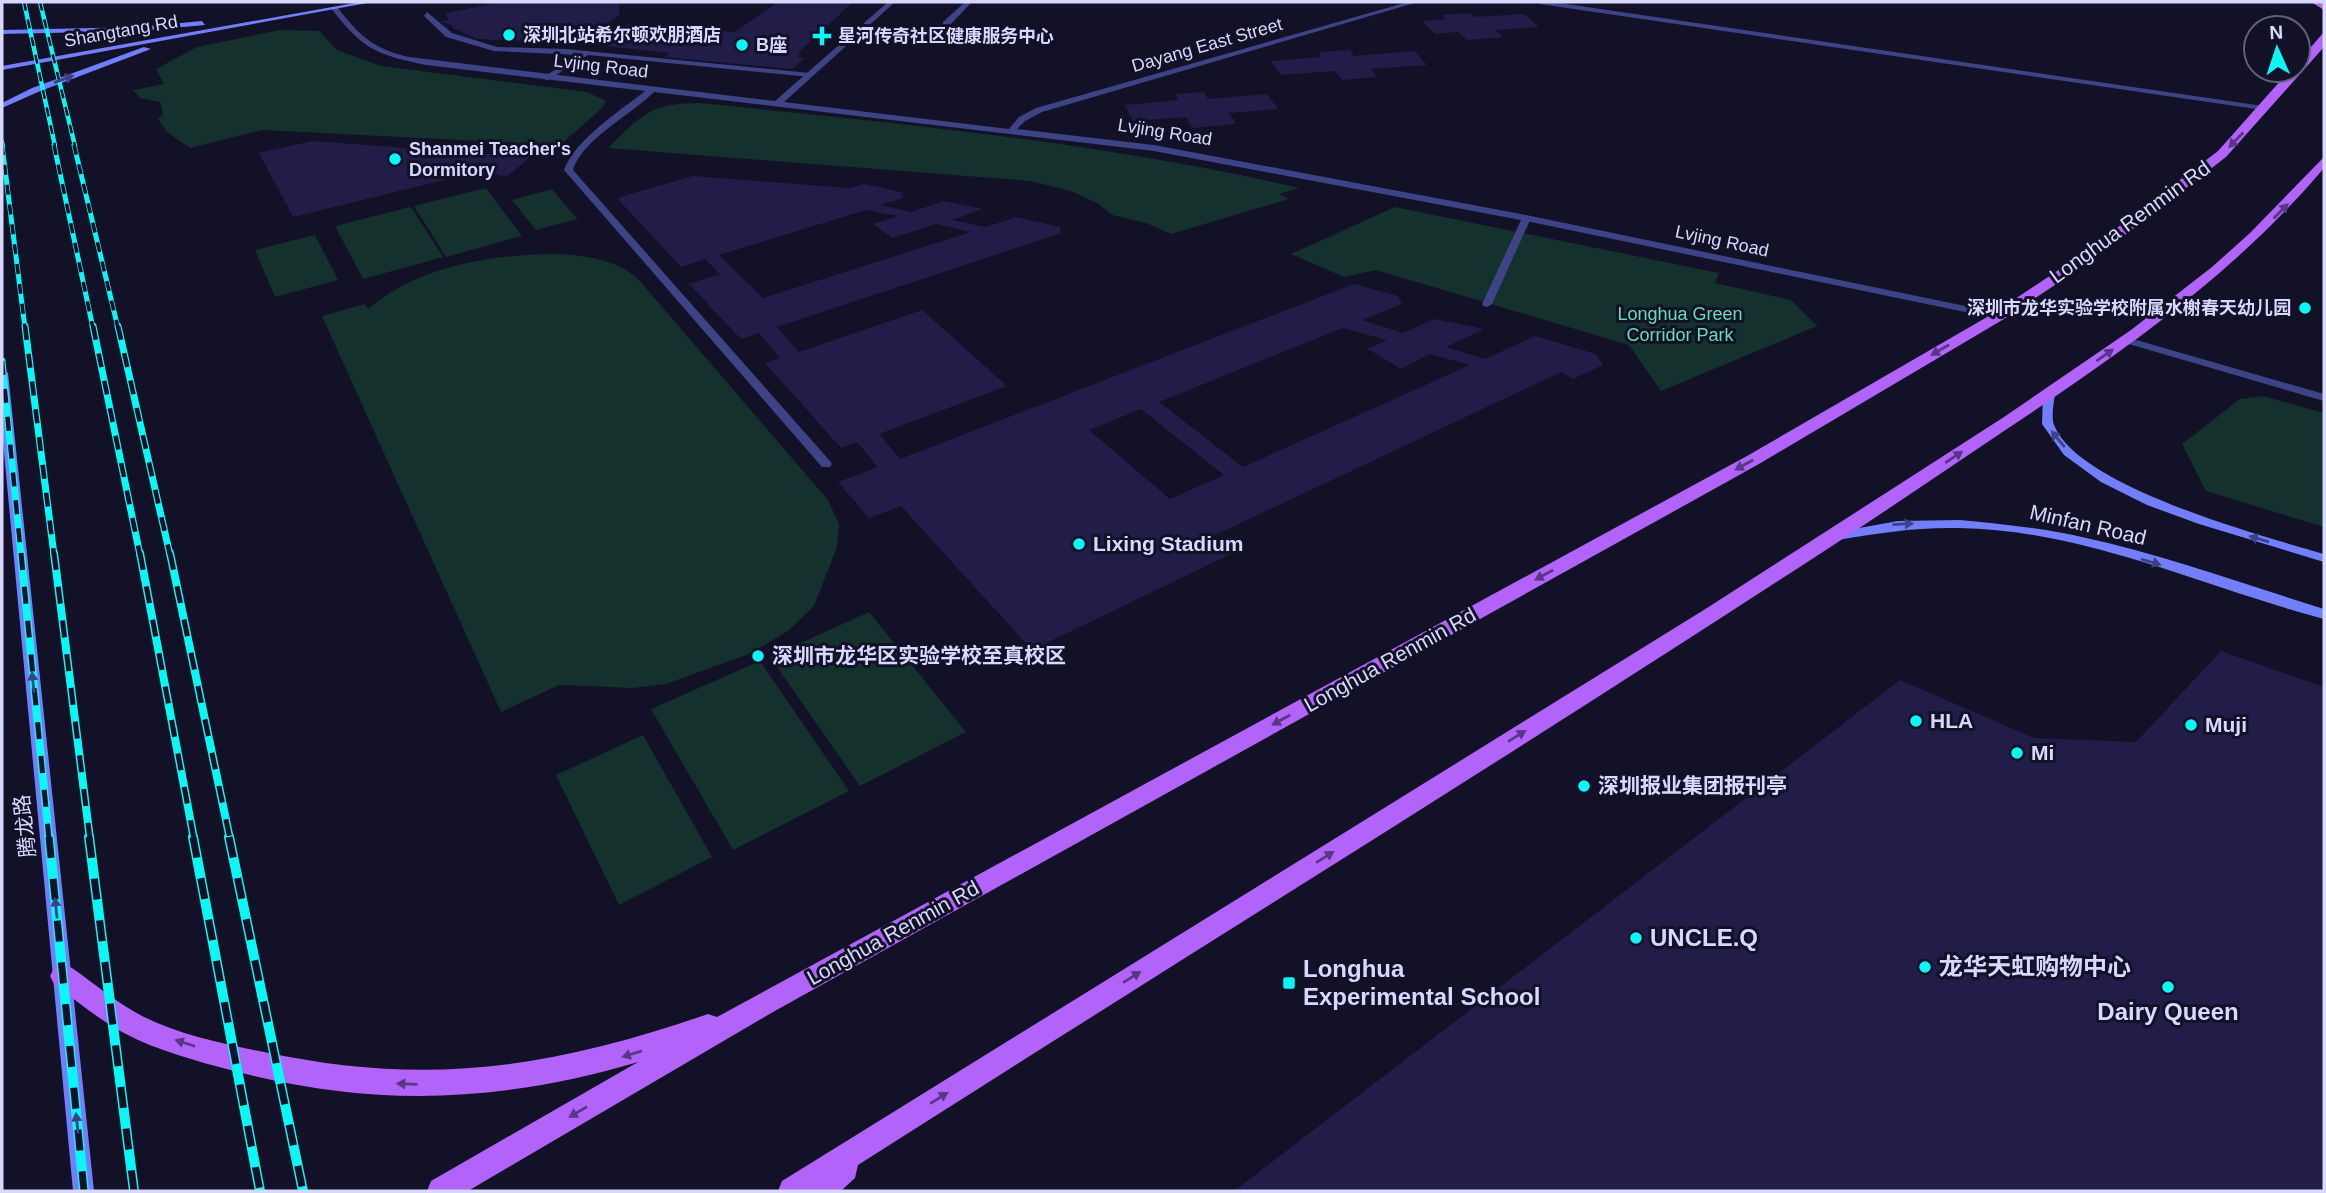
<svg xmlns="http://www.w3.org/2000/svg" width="2326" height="1193" font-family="Helvetica,'Noto Sans SC',sans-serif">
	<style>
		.green { fill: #14312d }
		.building { fill: #211d48; fill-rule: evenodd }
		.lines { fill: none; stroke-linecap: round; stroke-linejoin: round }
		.service { fill: #3d4385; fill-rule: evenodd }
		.pedestrian { fill: #3d4385; fill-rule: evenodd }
		.minor { fill: #3d4385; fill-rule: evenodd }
		.secondary { fill: #727efb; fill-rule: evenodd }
		.primary { fill: #b163fa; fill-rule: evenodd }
		.rail-far4-casing { stroke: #0bf7f4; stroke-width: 4.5 }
		.rail-far3-casing { stroke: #0bf7f4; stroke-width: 5 }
		.rail-far2-casing { stroke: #0bf7f4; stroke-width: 7 }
		.rail-far1-casing { stroke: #0bf7f4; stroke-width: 8 }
		.rail-casing { stroke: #0bf7f4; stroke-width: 10 }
		.rail-far4 { stroke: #121127; stroke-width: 2.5; stroke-dasharray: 9; stroke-linecap: butt }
		.rail-far3 { stroke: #121127; stroke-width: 3.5; stroke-dasharray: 10; stroke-linecap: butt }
		.rail-far2 { stroke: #121127; stroke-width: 4.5; stroke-dasharray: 14; stroke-linecap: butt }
		.rail-far1 { stroke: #121127; stroke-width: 5; stroke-dasharray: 17; stroke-linecap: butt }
		.rail { stroke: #121127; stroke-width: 7; stroke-dasharray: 21; stroke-linecap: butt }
		.oneway { fill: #3d4286 }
		.oneway2 { fill: #5a3686 }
		.poi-dot { fill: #0bf7f4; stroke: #121127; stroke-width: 2.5 }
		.labels { text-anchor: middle; stroke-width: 6; stroke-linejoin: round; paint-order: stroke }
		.far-street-label { font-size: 18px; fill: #d8d8fe; stroke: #121127 }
		.far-poi-label { font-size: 18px; font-weight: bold; fill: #d8d8fe; stroke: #121127; text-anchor: start }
		.far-park-label { font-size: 18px; fill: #65ddb1; stroke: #121127 }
		.street-label { font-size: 21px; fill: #d8d8fe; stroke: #121127 }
		.poi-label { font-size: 21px; font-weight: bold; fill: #d8d8fe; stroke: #121127; text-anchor: start }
		.near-poi-label { font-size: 24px; font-weight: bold; fill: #d8d8fe; stroke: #121127; text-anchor: start }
	</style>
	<rect width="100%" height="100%" fill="#121127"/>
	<g class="green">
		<path d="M 280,30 L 319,31 L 337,50 L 381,66 L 587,92 L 606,101 L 601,109 L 560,145 L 262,130 L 190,148 L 167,132 L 158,119 L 163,113 L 160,102 L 140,98 L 133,90 L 164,84 L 156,69 L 197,47 Z"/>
		<path d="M 701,103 C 901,124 1103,142 1299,188 L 1279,194 L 1289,199 L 1171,234 L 1146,223 L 1112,215 L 1099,204 L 1071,191 L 1030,181 L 608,148 C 643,114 650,103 701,103 Z"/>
		<path d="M 486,188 L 522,236 L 446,257 L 414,206 Z"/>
		<path d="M 552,189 L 577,219 L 536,230 L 512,200 Z"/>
		<path d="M 411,207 L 443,257 L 363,279 L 335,226 Z"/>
		<path d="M 1395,207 L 1719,273 L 1715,283 L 1791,300 L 1817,326 L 1661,391 L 1629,345 L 1376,270 L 1344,277 L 1291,254 Z"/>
		<path d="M 315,235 L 338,280 L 275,297 L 255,250 Z"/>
		<path d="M 560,254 C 588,256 618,260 639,280 L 828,500 L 839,524 L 837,547 L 814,606 L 788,631 L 749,654 L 666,684 L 633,688 L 559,685 L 501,712 L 322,316 L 365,304 L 368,309 C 420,265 494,254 560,254 Z"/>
		<path d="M 2263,396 L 2324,413 L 2324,527 L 2206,491 L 2182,444 L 2240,399 Z"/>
		<path d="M 869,612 L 966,732 L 860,786 L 770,657 Z"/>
		<path d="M 760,661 L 849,791 L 733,850 L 651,709 Z"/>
		<path d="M 643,735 L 712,857 L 619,905 L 556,775 Z"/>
	</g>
	<g class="building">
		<path d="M 503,2 L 619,2 L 619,15 L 583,42 L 490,40 L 475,38 L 453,28 L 450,24 L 440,22 L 448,20 L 445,13 Z"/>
		<path d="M 778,2 L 853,2 L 798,53 L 801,54 L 796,57 L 805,58 L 792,69 L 664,57 L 669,53 L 595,45 L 628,24 L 735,32 Z"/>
		<path d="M 1470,13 L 1475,17 L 1524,14 L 1539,27 L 1495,30 L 1503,37 L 1467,40 L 1458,32 L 1435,34 L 1422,21 L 1446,19 L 1442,15 Z"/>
		<path d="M 1350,50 L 1354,56 L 1414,51 L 1427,65 L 1371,69 L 1377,77 L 1342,80 L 1335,71 L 1281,75 L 1271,61 L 1322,57 L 1318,52 Z"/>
		<path d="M 1204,92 L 1208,99 L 1267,94 L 1278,109 L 1229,113 L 1236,124 L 1192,128 L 1186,117 L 1133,121 L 1125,105 L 1179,100 L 1175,94 Z"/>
		<path d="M 312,141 L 531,157 L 507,176 L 472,173 L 293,217 L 259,153 Z"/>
		<path d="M 693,176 L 849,188 L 864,184 L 901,192 L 903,198 L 880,205 L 911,212 L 944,201 L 983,209 L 951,220 L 986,227 L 1017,217 L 1060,227 L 1061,233 L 777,327 L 799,352 L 922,310 L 1007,386 L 879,434 L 900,459 L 1354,284 L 1398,296 L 1402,304 L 1362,320 L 1403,333 L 1434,319 L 1484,329 L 1446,347 L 1485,359 L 1535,336 L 1596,354 L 1603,365 L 1573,379 L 1561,372 L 1213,536 L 1233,553 L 1032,650 L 901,506 L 869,518 L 838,482 L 878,467 L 857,442 L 841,448 L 765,363 L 780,358 L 759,333 L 741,339 L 689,284 L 720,274 L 705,259 L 681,267 L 617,198 ZM 866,210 L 898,216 L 873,224 L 892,238 L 936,224 L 971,232 L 763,298 L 719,255 ZM 1343,328 L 1387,340 L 1368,349 L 1401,369 L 1430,354 L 1470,365 L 1243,467 L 1159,402 ZM 1141,409 L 1224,475 L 1170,499 L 1089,430 Z"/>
		<path d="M 2221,651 L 2324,687 L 2324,1191 L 1234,1191 L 1900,680 L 2034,738 L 2136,742 Z"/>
	</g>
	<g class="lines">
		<g class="service">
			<path d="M 965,2 L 972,2 L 949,26 L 943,26 L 943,22 Z"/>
			<path d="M 427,12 L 452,33 L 497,47 L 566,49 L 810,73 L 814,75 L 810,77 L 588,55 L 548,80 L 545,80 L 545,76 L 579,55 L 494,51 L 446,37 L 424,16 Z"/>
			<path d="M 649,88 L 656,90 C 633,114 583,138 573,170 L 830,461 L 832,464 L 830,467 L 822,467 L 564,170 C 575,139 623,109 649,88 Z"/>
			<path d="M 1523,216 L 1531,218 L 1492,304 L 1487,307 L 1483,306 L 1482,304 Z"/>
		</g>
		<path class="pedestrian" d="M 1537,2 L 1553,2 L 2263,106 L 2267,108 L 2263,110 L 1540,4 Z"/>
		<g class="minor">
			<path d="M 888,2 L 895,2 L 784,102 L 1009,129 L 1019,117 L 1036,108 L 1408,2 L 1418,2 L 1042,112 L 1025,121 L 1017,129 L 1154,145 L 1526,215 L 1999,313 L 2004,316 L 1999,319 L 1526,221 L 1154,151 L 426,65 C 377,55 362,49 331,8 L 337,7 C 359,35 373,49 409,57 L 775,101 Z"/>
			<path d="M 2126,337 L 2324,394 L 2324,401 L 2122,342 L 2121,340 Z"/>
		</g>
		<g class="secondary">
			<path d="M 360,2 L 373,2 L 2,70 L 2,66 Z"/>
			<path d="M 202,21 L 205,25 L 139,31 L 2,34 L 2,30 L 139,27 Z"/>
			<path d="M 144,47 L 151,49 L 38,92 L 2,108 L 2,103 L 32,88 Z"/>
			<path d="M 2,370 L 8,373 L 94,1191 L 73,1191 L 2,431 Z"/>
			<path d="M 2049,390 L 2055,393 C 2054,402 2051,417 2054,425 C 2078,487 2263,536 2324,554 L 2324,562 L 2199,524 L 2147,505 L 2101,482 L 2064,455 L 2042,424 L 2043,393 Z"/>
			<path d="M 1960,520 C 2001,524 2042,528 2082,537 C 2164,555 2244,584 2324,609 L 2324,619 C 2203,587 2086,530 1959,528 C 1917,527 1878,533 1837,540 L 1830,536 L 1837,532 L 1898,521 Z"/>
		</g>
		<g class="primary">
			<path d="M 2311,2 L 2322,2 L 2324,10 Z"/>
			<path d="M 2324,32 L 2324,47 L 2226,157 L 2094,259 L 2004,319 L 1759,464 L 773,1012 L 468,1191 L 427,1191 L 431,1181 L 638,1062 C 499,1103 375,1108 234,1071 C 197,1061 158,1051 124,1033 C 99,1020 77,1001 54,984 L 50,976 L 54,968 L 63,965 L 72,968 C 95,984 117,1003 142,1016 C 180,1035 224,1044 264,1052 C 428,1087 551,1068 708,1014 L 717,1017 L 1747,456 L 1994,313 L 2084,253 L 2218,151 L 2290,70 L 2298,70 L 2298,62 Z"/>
			<path d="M 2324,157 L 2324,168 C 2233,276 2118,355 2001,433 C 1927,483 1853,533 1778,581 C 1473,779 1164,970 858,1165 L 855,1178 L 841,1191 L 778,1191 L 782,1181 L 1707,608 L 2004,417 L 2131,330 L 2212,267 L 2250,233 Z"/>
		</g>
		<g class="rail-far4-casing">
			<g id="rail-far4">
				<path d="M 24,2 L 55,146"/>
				<path d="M 40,2 L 75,146"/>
				<path d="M 2,142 L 3,146"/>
			</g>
		</g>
		<g class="rail-far3-casing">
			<g id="rail-far3">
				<path d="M 2,145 L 25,328"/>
				<path d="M 54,145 L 93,328"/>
				<path d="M 74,145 L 118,328"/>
			</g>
		</g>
		<g class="rail-far2-casing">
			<g id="rail-far2">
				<path d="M 25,326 L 54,555"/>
				<path d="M 93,326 L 140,555"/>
				<path d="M 118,326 L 170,555"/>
				<path d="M 2,361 L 21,555"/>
			</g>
		</g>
		<g class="rail-far1-casing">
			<g id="rail-far1">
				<path d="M 21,553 L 49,839"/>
				<path d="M 54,553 L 90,839"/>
				<path d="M 140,553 L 194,839"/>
				<path d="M 170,553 L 230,839"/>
			</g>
		</g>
		<g class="rail-casing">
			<g id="rail">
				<path d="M 49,837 L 84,1191"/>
				<path d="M 89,837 L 134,1191"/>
				<path d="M 193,837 L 260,1191"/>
				<path d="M 229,837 L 303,1191"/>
			</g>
		</g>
		<use href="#rail-far4" class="rail-far4"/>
		<use href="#rail-far3" class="rail-far3"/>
		<use href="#rail-far2" class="rail-far2"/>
		<use href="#rail-far1" class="rail-far1"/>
		<use href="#rail" class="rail"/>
	</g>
	<defs><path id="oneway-solid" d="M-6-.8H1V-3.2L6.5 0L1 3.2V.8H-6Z" transform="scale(1.75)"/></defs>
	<g class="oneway">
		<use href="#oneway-solid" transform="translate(64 79) rotate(-20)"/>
		<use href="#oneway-solid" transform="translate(2058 439) rotate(-130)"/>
		<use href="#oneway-solid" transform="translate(1903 524) rotate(-3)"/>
		<use href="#oneway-solid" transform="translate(2259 539) rotate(-164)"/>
		<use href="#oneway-solid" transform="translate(2151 562) rotate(16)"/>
		<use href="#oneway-solid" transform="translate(33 682) rotate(-96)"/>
		<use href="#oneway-solid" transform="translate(56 908) rotate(-96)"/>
		<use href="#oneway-solid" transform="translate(77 1123) rotate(-96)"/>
	</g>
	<g class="oneway2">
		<use href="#oneway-solid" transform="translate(2236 140) rotate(134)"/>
		<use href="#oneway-solid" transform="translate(2281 211) rotate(-45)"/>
		<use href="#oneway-solid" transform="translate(1940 350) rotate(150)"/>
		<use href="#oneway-solid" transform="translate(2105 355) rotate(-35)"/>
		<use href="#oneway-solid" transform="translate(1954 457) rotate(-34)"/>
		<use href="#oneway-solid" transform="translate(1744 465) rotate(151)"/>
		<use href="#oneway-solid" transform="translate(1544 575) rotate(151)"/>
		<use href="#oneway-solid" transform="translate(1281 720) rotate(151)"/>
		<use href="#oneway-solid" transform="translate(1517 736) rotate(-32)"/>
		<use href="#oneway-solid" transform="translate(1325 857) rotate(-32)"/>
		<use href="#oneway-solid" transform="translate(1132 977) rotate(-32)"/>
		<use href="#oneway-solid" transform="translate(185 1043) rotate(-162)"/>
		<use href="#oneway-solid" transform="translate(632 1054) rotate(163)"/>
		<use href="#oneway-solid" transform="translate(407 1084) rotate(-178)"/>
		<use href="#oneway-solid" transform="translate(939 1098) rotate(-32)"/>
		<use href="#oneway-solid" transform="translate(578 1112) rotate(150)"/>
	</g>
	<g class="poi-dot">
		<circle cx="509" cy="35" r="7"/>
		<path d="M818.5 25.5h7v7h7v7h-7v7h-7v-7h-7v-7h7z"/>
		<circle cx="742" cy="45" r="7"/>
		<circle cx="395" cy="159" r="7"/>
		<circle cx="2305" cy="308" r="7"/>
		<circle cx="1079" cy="544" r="7"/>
		<circle cx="758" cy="656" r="7"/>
		<circle cx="1916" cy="721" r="7"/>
		<circle cx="2191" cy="725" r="7"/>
		<circle cx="2017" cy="753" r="7"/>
		<circle cx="1584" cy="786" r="7"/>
		<circle cx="1636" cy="938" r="7"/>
		<circle cx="1925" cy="967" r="7"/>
		<rect x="1282" y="976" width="14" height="14" rx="3.5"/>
		<circle cx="2168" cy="987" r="7"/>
	</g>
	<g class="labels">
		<g class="far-street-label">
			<text transform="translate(121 31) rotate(-10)" y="6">Shangtang Rd</text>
			<text transform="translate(1207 45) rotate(-16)" y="6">Dayang East Street</text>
			<text transform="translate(601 66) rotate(7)" y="6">Lvjing Road</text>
			<text transform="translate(1165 132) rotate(9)" y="6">Lvjing Road</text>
			<text transform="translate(1722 241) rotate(12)" y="6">Lvjing Road</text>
		</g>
		<g class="far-poi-label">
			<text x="523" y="41">深圳北站希尔顿欢朋酒店</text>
			<text x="838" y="42">星河传奇社区健康服务中心</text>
			<text x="756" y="51">B座</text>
			<text x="409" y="155">Shanmei Teacher's<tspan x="409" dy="21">Dormitory</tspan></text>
			<text x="2291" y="314" text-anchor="end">深圳市龙华实验学校附属水榭春天幼儿园</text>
		</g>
		<g class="far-park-label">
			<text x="1680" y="320">Longhua Green<tspan x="1680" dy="21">Corridor Park</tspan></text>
		</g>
		<g class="street-label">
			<text transform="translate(2130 222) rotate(-36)" y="7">Longhua Renmin Rd</text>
			<text transform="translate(2088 525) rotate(13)" y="7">Minfan Road</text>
			<text transform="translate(1390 660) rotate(-29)" y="7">Longhua Renmin Rd</text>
			<text transform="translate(25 826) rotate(-96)" y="7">腾龙路</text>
			<text transform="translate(893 933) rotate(-29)" y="7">Longhua Renmin Rd</text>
		</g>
		<g class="poi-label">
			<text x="1093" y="551">Lixing Stadium</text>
			<text x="772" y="663">深圳市龙华区实验学校至真校区</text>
			<text x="1930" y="728">HLA</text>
			<text x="2205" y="732">Muji</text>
			<text x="2031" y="760">Mi</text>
			<text x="1598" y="793">深圳报业集团报刊亭</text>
		</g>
		<g class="near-poi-label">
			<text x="1650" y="946">UNCLE.Q</text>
			<text x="1939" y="975">龙华天虹购物中心</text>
			<text x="1303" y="977">Longhua<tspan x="1303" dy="28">Experimental School</tspan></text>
			<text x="2168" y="1020" text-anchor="middle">Dairy Queen</text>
		</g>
	</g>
	<rect width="2326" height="1193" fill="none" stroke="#d8d8fe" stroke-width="7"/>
	<g transform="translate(2277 49) rotate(357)"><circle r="33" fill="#121127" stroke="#61617d" stroke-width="2"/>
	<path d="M0-5L12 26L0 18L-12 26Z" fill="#0bf7f4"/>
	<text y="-10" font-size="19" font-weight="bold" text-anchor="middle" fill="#d8d8fe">N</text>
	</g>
</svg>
